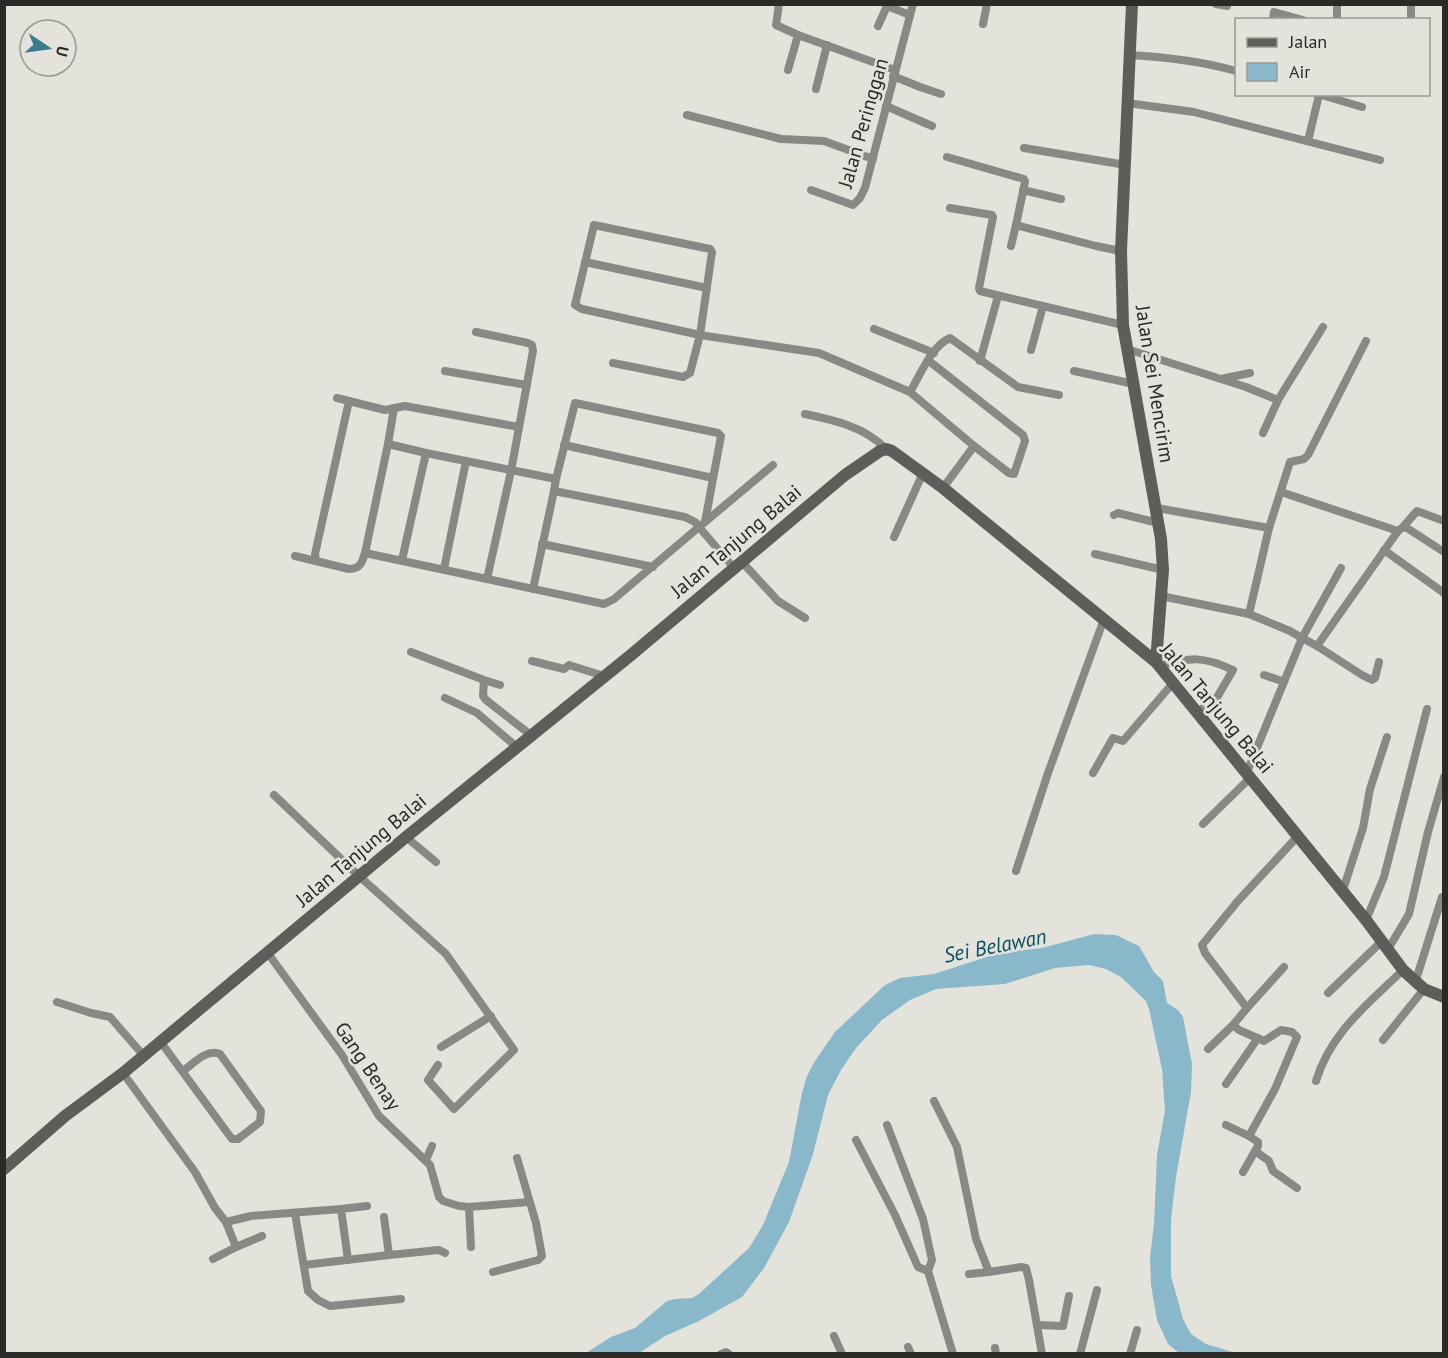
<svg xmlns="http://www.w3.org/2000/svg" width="1448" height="1358" font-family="'PT Sans',sans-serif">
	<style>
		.water { fill: #89b8ca }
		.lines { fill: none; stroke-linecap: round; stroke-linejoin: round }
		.street { stroke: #888885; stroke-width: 8 }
		.secondary { stroke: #5e5d59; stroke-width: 12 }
		.labels { text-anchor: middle; stroke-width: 5; stroke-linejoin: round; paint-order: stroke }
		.street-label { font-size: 20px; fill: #2a2a27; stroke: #e3e2db }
		.water-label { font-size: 21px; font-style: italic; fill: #0d4f62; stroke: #e3e2db }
	</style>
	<rect width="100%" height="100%" fill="#e3e2db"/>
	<path class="water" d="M 1094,934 L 1116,935 L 1139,946 L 1154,972 L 1163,981 L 1167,1003 L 1178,1010 L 1183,1017 L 1192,1064 L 1191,1092 L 1176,1177 L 1171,1219 L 1171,1276 L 1183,1319 L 1191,1334 L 1206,1344 L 1236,1353 L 1179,1353 L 1168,1344 L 1157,1320 L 1151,1285 L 1150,1257 L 1154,1224 L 1157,1155 L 1165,1111 L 1162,1069 L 1149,1009 L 1146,1001 L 1121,977 L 1106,969 L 1089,965 L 1055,968 L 1005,984 L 936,989 L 910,1000 L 882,1020 L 856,1048 L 841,1070 L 828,1095 L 813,1154 L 789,1222 L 764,1268 L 742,1297 L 697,1322 L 665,1336 L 639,1353 L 586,1353 L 611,1337 L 635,1328 L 667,1301 L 675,1299 L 692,1298 L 699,1294 L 749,1248 L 763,1225 L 789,1162 L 802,1093 L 807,1076 L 815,1061 L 835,1032 L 885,985 L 900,978 L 934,974 L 999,953 L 1042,948 Z"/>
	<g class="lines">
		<g class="street">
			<path d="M 779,4 L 776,25 L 798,35"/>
			<path d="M 1216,4 L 1227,6"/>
			<path d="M 1273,20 L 1274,12 L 1303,20"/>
			<path d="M 1337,20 L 1337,4"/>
			<path d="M 1411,20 L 1411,4"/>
			<path d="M 983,24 L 987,4"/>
			<path d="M 878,26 L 887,6 L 910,15"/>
			<path d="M 1129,55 C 1166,57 1201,61 1236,71"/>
			<path d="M 788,70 L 798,35 L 895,70"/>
			<path d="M 893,76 L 920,87 L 941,94"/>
			<path d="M 816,89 L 827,45"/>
			<path d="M 1318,94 L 1362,107"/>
			<path d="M 1127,103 L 1194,112 L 1380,160"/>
			<path d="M 886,106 L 932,126"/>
			<path d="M 687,115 L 781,139 L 824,141 L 873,159"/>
			<path d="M 1308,141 L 1319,95"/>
			<path d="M 1024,148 L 1126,165"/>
			<path d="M 947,157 L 1024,179 L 1025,182 L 1016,225 L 1096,246 L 1121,251"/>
			<path d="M 811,190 L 853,205 L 860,198 L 865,188 L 913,4"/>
			<path d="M 1023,190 L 1061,199"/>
			<path d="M 950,208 L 992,215 L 993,217 L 979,288 L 980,291 L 1123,325"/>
			<path d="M 1011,246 L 1016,225"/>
			<path d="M 585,262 L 707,288"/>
			<path d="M 874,329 L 934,353"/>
			<path d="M 1127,349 L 1246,387 L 1278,400"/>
			<path d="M 1031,350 L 1043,306"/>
			<path d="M 929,361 L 1023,435 L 1025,441 L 1014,474 L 1009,473 L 974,446"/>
			<path d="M 980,361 L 998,296"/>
			<path d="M 613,363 L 683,377 L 690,373 L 700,335 L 712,252 L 710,249 L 594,225 L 575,305 L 582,309 L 700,335 L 819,353 L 910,392 L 974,446 L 943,488"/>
			<path d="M 445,371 L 527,385"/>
			<path d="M 1074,371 L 1134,384"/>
			<path d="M 1225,378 L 1250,373"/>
			<path d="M 910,392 C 920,376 931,346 950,338 L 1018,387 L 1059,395"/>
			<path d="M 337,398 L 349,401"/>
			<path d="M 805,414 C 834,420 865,427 886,449"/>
			<path d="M 1263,433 L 1278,400 L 1323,327"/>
			<path d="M 388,444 L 394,408"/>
			<path d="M 564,445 L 713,478"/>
			<path d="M 556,479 L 575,403 L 718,433 L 721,436 L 705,522 L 699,527 L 734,568"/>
			<path d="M 1281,492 L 1398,531 L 1403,527 L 1407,528 L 1444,552"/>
			<path d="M 1157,508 L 1269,528"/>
			<path d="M 1114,515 L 1118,513 L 1158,523"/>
			<path d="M 705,522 L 773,465"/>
			<path d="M 1403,527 L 1417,511 L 1444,521"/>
			<path d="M 894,537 L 923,473"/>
			<path d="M 542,544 L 653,567"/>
			<path d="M 1384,550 L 1444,593"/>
			<path d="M 365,553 L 487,579"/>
			<path d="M 1095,554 L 1163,570"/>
			<path d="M 295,556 L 349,569 C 360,569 362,563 365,553 L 388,444 L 426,453"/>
			<path d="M 316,560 L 315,554 L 349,401 L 385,410 L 405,406 L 519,427"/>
			<path d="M 402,560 L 426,453 L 556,479 L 554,491 L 685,517 L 695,522 L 699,527 L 614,599 L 604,604 L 487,579 L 511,471 L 533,351 L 532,345 L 528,343 L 476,332"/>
			<path d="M 742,562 L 778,601 L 805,618"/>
			<path d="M 1341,568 L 1302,638 L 1290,631 L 1249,614 L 1269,528 L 1290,462 L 1304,459 L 1308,455 L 1366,341"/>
			<path d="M 444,569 L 466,461"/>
			<path d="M 533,589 L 554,491"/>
			<path d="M 1161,596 L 1249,614"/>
			<path d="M 1317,646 L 1362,675 L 1372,680 L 1375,678 L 1379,662"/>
			<path d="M 411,652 L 484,680 L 483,696 L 486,700 L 532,736"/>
			<path d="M 532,661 L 564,669 L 569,665 L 604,676"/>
			<path d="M 1160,666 C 1191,657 1203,656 1233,670 L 1212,706 L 1209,704 L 1196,713"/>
			<path d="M 1264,675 L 1282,681"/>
			<path d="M 484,680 L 500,685"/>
			<path d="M 445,698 L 477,713 L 518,748"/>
			<path d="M 1247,772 L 1302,638 L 1317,646 L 1398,531"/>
			<path d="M 1093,773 L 1113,738 L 1123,741 L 1173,683"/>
			<path d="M 274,795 L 359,876 L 446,954 L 514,1050 L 454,1109 L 428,1080 L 438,1065"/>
			<path d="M 1203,824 L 1251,777"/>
			<path d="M 406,837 L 436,862"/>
			<path d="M 1016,871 L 1048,773 L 1104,619"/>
			<path d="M 1342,893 L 1363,828 L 1370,789 L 1387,737"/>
			<path d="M 1366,920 L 1384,877 L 1427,709"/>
			<path d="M 1387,951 L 1409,914 L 1428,832 L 1444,777"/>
			<path d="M 267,952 L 342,1055 L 379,1116 L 430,1165 L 439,1197 L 443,1201 L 459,1206 L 469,1207 L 471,1247"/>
			<path d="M 1415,983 L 1442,897"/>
			<path d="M 1328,993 L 1381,942"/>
			<path d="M 57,1002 L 91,1013 L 110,1017 L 143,1055"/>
			<path d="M 1247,1008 L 1284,967"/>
			<path d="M 1233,1025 L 1239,1030 L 1264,1041 L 1281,1030 L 1292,1032 L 1297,1037 L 1275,1089 L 1249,1136 L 1258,1142 L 1258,1146 L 1243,1172"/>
			<path d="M 1383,1040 L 1424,989"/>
			<path d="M 160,1041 L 232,1139 L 238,1139 L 260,1122 L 261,1111 L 220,1054 C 207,1048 193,1064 183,1071"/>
			<path d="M 441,1047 L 491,1016"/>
			<path d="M 1208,1049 L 1233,1025 L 1247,1008 L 1205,953 L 1202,945 L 1237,902 L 1297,837"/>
			<path d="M 123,1073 L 195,1172 L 215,1208 L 226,1222 L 251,1216 L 341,1209 L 348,1260"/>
			<path d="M 1316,1081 C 1331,1032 1368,1004 1403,970"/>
			<path d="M 1226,1084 L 1258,1038"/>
			<path d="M 934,1101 L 957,1147 L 976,1239 L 989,1272 L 1021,1267 L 1026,1268 L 1029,1280 L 1042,1354"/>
			<path d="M 887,1125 L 923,1219 L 932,1260 L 928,1271 L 953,1354"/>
			<path d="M 1226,1125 L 1249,1136"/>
			<path d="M 856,1140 L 895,1215 L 918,1267 L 928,1271"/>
			<path d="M 1255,1151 L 1269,1161 L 1273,1171 L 1297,1188"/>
			<path d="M 426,1160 L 432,1146"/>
			<path d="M 469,1207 L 529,1202"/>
			<path d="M 341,1209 L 367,1206"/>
			<path d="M 295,1213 L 308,1291 L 318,1300 L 330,1306 L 401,1299"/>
			<path d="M 226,1222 L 236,1247 L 262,1236"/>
			<path d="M 389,1255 L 439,1250 L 445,1253"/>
			<path d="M 213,1259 L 236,1247"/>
			<path d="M 304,1265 L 389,1255 L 384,1217"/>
			<path d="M 493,1272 L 538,1260 L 542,1256 L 536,1223 L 517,1158"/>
			<path d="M 969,1274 L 989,1272"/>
			<path d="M 1038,1325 L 1063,1326 L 1069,1296"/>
			<path d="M 834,1336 L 842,1354"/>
			<path d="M 908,1347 L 911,1354"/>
			<path d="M 995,1348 L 996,1354"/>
			<path d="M 721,1354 L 726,1352 L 729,1354"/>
			<path d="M 1080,1354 L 1097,1290"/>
			<path d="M 1130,1354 L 1137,1330"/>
		</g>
		<g class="secondary">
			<path d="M 1132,4 L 1121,251 L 1123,325 L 1161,539 L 1163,570 L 1156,662"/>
			<path d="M 4,1169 L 65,1116 L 123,1073 L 406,837 L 631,655 L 845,475 L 880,451 L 886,449 L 892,451 L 943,488 L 1156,662 L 1366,920 L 1403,970 L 1424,989 L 1444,997"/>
		</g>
	</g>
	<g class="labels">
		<g class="street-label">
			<text transform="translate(863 123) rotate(-74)" y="7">Jalan Peringgan</text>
			<text transform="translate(1155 384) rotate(81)" y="7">Jalan Sei Mencirim</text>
			<text transform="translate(736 541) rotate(-40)" y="7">Jalan Tanjung Balai</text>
			<text transform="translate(1217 708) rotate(50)" y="7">Jalan Tanjung Balai</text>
			<text transform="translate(361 850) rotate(-40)" y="7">Jalan Tanjung Balai</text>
			<text transform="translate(368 1066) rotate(56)" y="7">Gang Benay</text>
		</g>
		<g class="water-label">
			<text transform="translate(995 946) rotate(-11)" y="7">Sei Belawan</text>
		</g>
	</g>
	<rect width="1448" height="1358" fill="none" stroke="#2a2a27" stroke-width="12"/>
	<rect x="1235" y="18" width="195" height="78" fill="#e3e2db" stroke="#999893" stroke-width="1.5"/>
	<rect x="1247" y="38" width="30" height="9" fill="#5e5d59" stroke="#999893" stroke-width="1.5"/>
	<text x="1289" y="48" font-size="18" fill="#2a2a27">Jalan</text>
	<rect x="1247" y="63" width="30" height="18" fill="#89b8ca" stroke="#999893" stroke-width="1.5"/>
	<text x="1289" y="78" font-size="18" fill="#2a2a27">Air</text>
	<g transform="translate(48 48) rotate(103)"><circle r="28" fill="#e3e2db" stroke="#999893" stroke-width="1.5"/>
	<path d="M0-4.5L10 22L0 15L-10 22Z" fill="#3c7a90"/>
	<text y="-9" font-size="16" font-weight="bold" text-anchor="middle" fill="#2a2a27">U</text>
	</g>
</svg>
